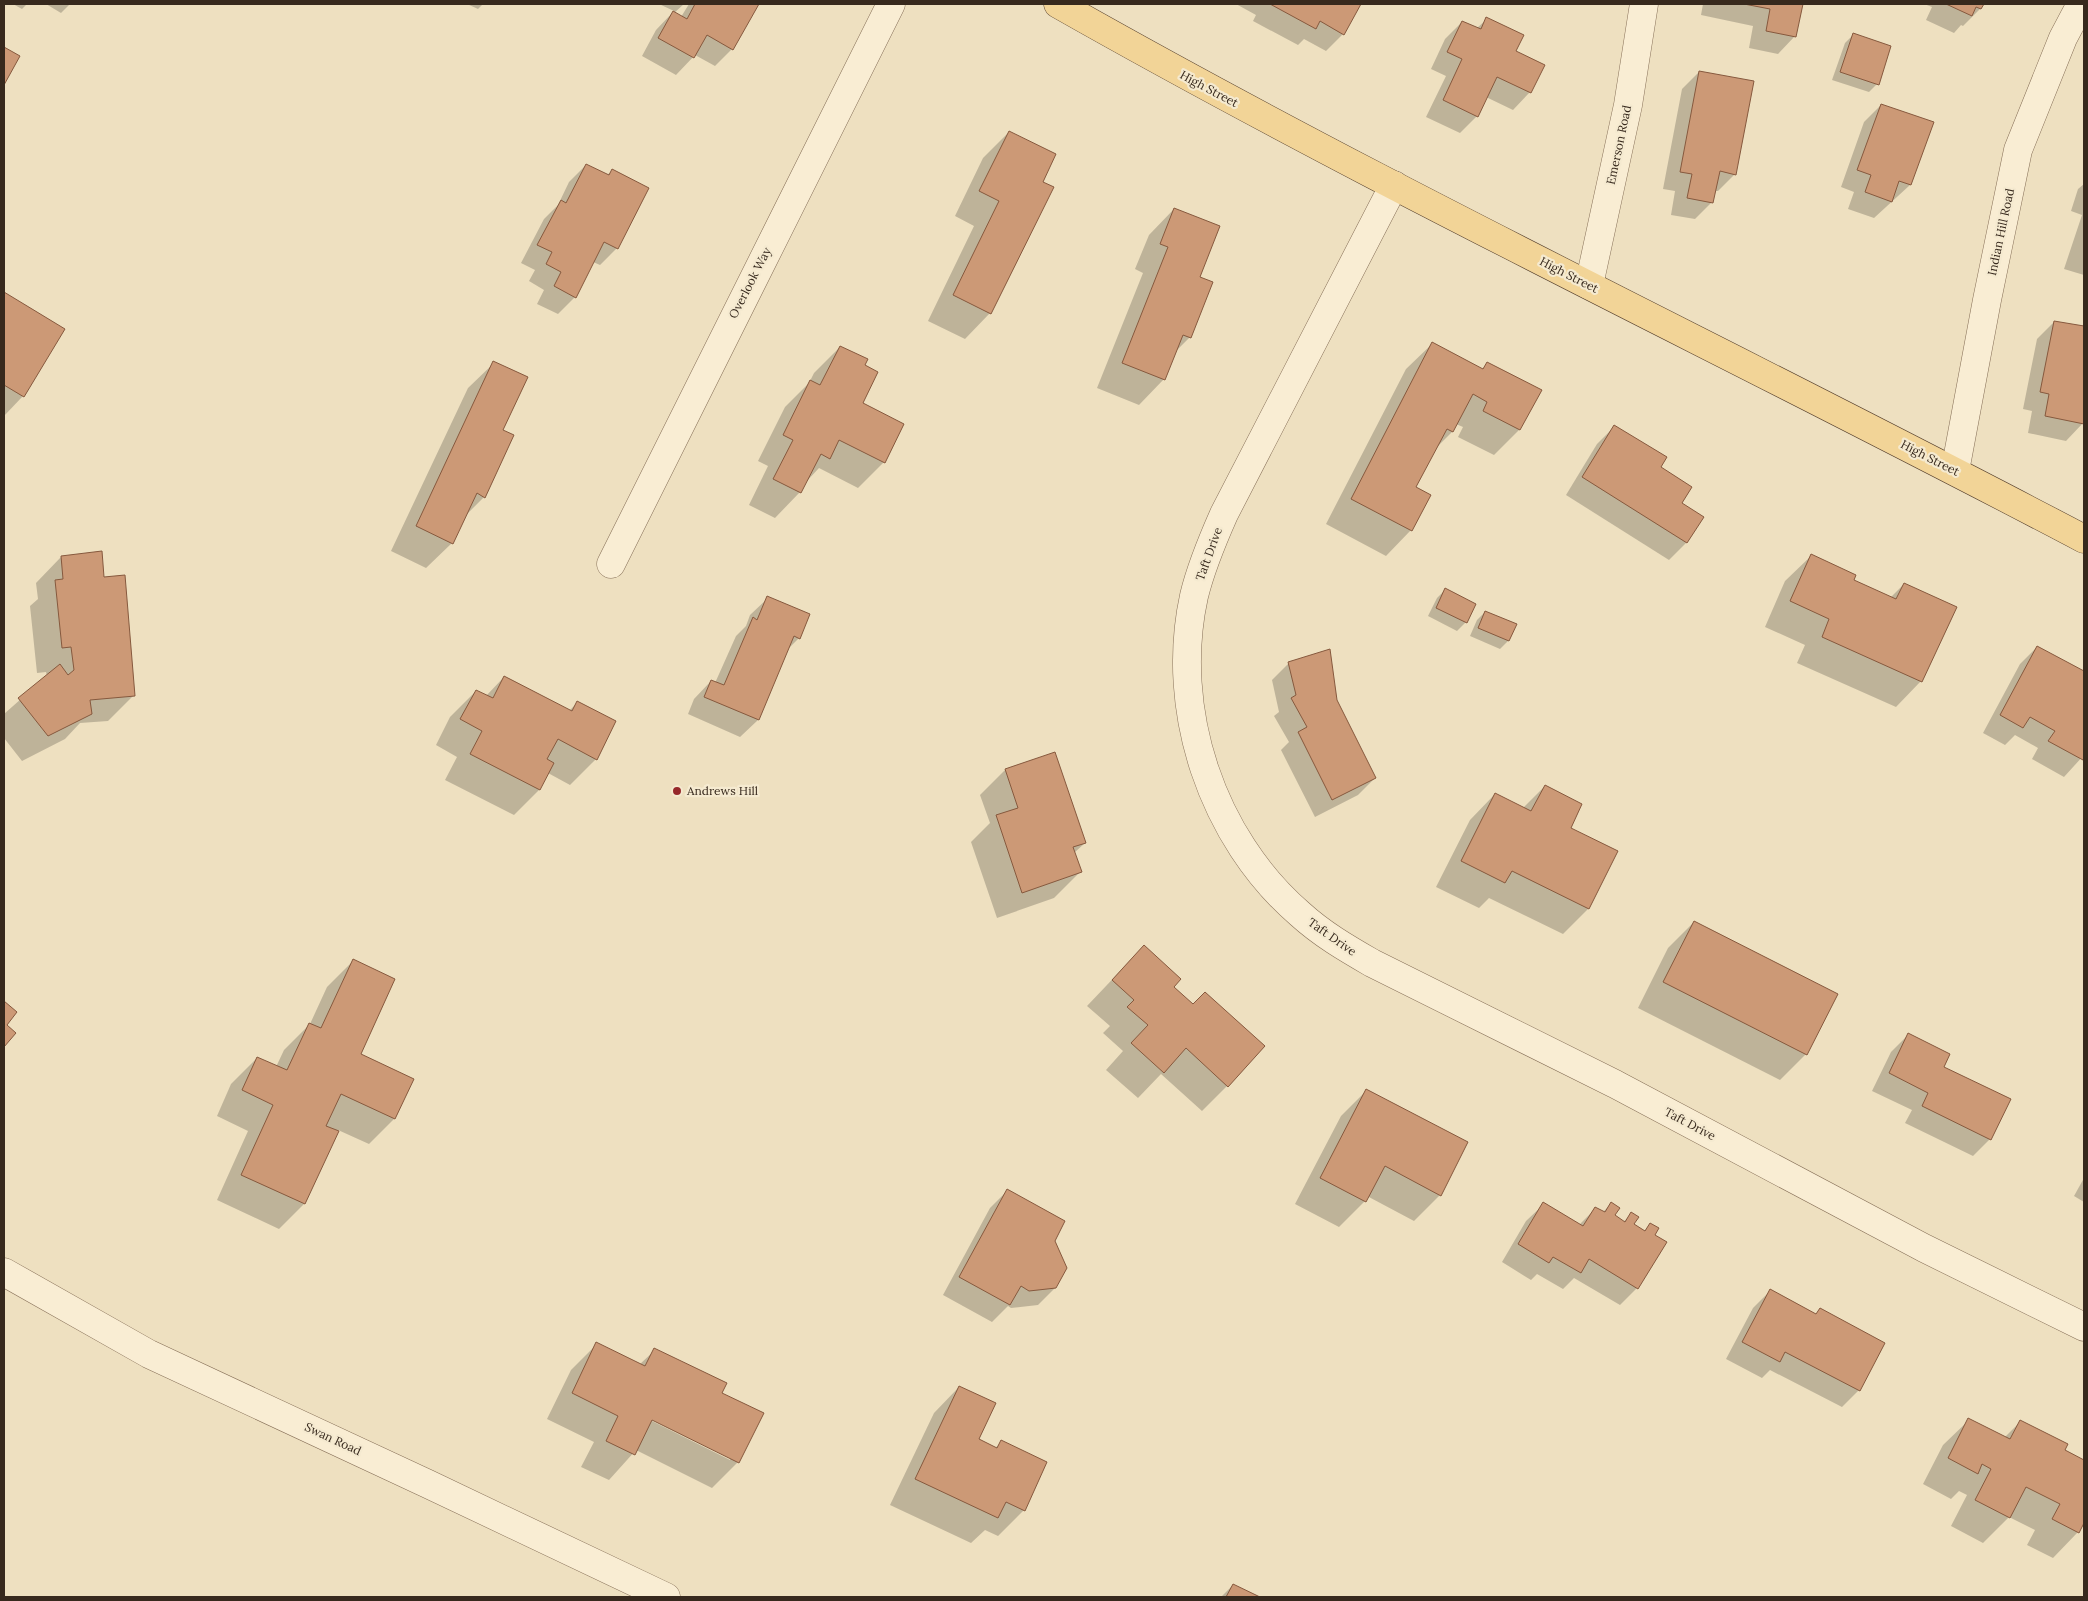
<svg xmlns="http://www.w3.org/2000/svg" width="2088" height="1601" font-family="Lora,serif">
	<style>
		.shadow { fill: #0003; fill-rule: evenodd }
		.building { fill: #cc9976; stroke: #86593e }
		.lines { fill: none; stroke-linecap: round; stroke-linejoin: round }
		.minor-casing { stroke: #877058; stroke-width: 29 }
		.major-casing { stroke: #553f2d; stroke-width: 29 }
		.minor { stroke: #f9edd3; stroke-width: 28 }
		.major { stroke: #f2d497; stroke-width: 28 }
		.poi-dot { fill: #96282a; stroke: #f5ead0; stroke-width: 2 }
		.labels { text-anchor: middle; stroke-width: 4.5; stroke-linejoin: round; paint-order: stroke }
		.street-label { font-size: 12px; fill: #37291d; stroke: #f5ead0 }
		.poi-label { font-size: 12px; fill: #37291d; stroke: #f5ead0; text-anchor: start }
	</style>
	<rect width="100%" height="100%" fill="#eee0c0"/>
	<g class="shadow">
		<path d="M 13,4 L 27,4 L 22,9 Z"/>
		<path d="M 46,4 L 70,4 L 61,13 Z"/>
		<path d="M 467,4 L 483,4 L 478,9 Z"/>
		<path d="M 659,4 L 684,4 L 674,13 L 681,17 L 689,4 L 757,4 L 732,49 L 715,66 L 695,55 L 676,75 L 642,56 L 656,30 L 674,11 Z"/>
		<path d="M 1236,4 L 1360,4 L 1343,34 L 1326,51 L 1304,39 L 1298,45 L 1253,21 L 1256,15 Z"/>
		<path d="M 1703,4 L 1802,4 L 1795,36 L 1778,54 L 1749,48 L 1753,26 L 1701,15 Z"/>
		<path d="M 1924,4 L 1983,4 L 1980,9 L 1963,26 L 1961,25 L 1954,33 L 1926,20 L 1932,7 Z"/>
		<path d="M 1487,19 L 1515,52 L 1530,92 L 1513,110 L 1486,97 L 1477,116 L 1460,133 L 1426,117 L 1446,76 L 1431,69 L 1445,39 L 1462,22 L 1476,29 Z"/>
		<path d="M 1853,35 L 1877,84 L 1869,92 L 1832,80 L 1845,43 Z"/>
		<path d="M 1699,72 L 1735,174 L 1718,191 L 1714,191 L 1712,202 L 1695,219 L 1671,215 L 1675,191 L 1663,189 L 1682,89 Z"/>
		<path d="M 1881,105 L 1910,185 L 1874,218 L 1848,209 L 1854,192 L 1841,187 L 1864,122 Z"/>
		<path d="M 1009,132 L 1041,182 L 990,313 L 965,339 L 928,321 L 974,226 L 955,216 L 983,158 Z"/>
		<path d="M 586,165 L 607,175 L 612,171 L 617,248 L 600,265 L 593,262 L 575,297 L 558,314 L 537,304 L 544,290 L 529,281 L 535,270 L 521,263 L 544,219 L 558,205 L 569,182 Z"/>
		<path d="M 2084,184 L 2084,275 L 2064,269 L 2082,215 L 2071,211 L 2078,189 Z"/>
		<path d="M 1174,209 L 1198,277 L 1190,337 L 1176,351 L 1164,379 L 1139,405 L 1097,388 L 1143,273 L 1135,269 L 1149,235 Z"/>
		<path d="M 4,294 L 63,329 L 23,396 L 4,416 Z"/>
		<path d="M 2054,322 L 2084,328 L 2084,417 L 2083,423 L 2066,441 L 2028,433 L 2032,411 L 2023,409 L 2037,339 Z"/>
		<path d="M 1432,344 L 1481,370 L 1488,363 L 1540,390 L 1519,430 L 1494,455 L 1458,437 L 1463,427 L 1456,424 L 1452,432 L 1435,449 L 1415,488 L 1411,530 L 1386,556 L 1326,524 L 1406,369 Z"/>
		<path d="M 840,347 L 863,366 L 861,404 L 884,462 L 858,488 L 819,468 L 806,482 L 800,492 L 775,518 L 749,505 L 768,466 L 758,461 L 785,407 L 809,383 L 814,373 Z"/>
		<path d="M 494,363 L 501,430 L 484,497 L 464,517 L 452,543 L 426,568 L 391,551 L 468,388 Z"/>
		<path d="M 1615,426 L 1680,504 L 1686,543 L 1669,560 L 1566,495 L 1597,444 Z"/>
		<path d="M 1811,556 L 1852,581 L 1890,598 L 1904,584 L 1921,681 L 1896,707 L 1797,663 L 1805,645 L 1765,627 L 1785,581 Z"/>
		<path d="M 61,557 L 103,578 L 134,695 L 108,721 L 80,723 L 65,739 L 22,761 L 4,738 L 4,714 L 47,676 L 46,672 L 37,673 L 30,606 L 38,599 L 36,583 Z"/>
		<path d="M 1445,590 L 1466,622 L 1457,631 L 1428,616 L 1437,598 Z"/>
		<path d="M 768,598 L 799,638 L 787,650 L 758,720 L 740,737 L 688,714 L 694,699 L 711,681 L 715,683 L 736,636 L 746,626 L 750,615 Z"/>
		<path d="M 1485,612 L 1515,625 L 1508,641 L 1500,649 L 1470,636 L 1477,620 Z"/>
		<path d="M 2037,647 L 2084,673 L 2084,755 L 2064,777 L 2032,759 L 2038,748 L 2015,735 L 2005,745 L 1983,733 L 2020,664 Z"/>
		<path d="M 1289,663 L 1336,701 L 1375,778 L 1358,795 L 1315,817 L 1281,750 L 1289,742 L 1274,716 L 1279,712 L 1272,680 Z"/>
		<path d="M 504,677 L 569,711 L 577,703 L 596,759 L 570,785 L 548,773 L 539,790 L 514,815 L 445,780 L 457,757 L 436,745 L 450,717 L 476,691 L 486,696 Z"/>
		<path d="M 1005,770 L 1085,843 L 1074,853 L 1080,872 L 1054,898 L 997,918 L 971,842 L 990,823 L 980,795 Z"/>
		<path d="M 1545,786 L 1569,828 L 1616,852 L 1588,909 L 1563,934 L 1489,898 L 1479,908 L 1436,887 L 1470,820 L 1495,794 L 1523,808 Z"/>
		<path d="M 1694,922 L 1806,1054 L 1780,1080 L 1638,1008 L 1668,948 Z"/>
		<path d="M 1144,946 L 1172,987 L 1227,1086 L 1202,1111 L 1161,1074 L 1138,1098 L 1106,1070 L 1123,1051 L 1103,1033 L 1110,1026 L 1087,1006 Z"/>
		<path d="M 353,961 L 359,1055 L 394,1119 L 369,1144 L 338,1130 L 304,1204 L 279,1229 L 217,1200 L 248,1131 L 217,1116 L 231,1084 L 257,1058 L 276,1067 L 284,1050 L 310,1024 L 327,987 Z"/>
		<path d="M 1908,1035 L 1942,1067 L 1990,1139 L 1973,1156 L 1905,1123 L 1912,1110 L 1872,1091 L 1891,1052 Z"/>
		<path d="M 1366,1091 L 1440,1195 L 1414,1221 L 1367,1196 L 1365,1201 L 1339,1227 L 1295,1204 L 1341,1116 Z"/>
		<path d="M 2084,1178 L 2084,1202 L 2074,1196 Z"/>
		<path d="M 1007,1191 L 1053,1241 L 1055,1288 L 1038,1305 L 1011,1308 L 1008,1306 L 992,1322 L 943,1295 L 990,1208 Z"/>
		<path d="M 1544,1204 L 1579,1225 L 1596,1208 L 1603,1212 L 1611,1204 L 1613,1216 L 1623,1222 L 1632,1214 L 1632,1225 L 1644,1231 L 1650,1225 L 1653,1235 L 1637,1288 L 1620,1305 L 1574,1278 L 1563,1289 L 1537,1274 L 1531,1280 L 1502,1262 L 1526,1221 Z"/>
		<path d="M 1770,1291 L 1815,1315 L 1820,1310 L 1859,1390 L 1842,1407 L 1770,1370 L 1762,1378 L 1726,1359 L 1753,1308 Z"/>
		<path d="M 597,1344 L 639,1365 L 655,1350 L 720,1393 L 738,1462 L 712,1488 L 636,1450 L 609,1480 L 581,1467 L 594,1442 L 547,1419 L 571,1370 ZM 647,1416 L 730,1457 L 730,1460 L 646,1418 Z"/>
		<path d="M 959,1387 L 977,1440 L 995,1448 L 1002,1442 L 1024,1510 L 998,1536 L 985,1530 L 971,1543 L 890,1505 L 934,1413 Z"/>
		<path d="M 1969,1420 L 2004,1438 L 2020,1422 L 2063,1451 L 2084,1462 L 2084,1520 L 2078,1532 L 2053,1558 L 2027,1545 L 2035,1530 L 2009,1517 L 1983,1543 L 1951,1526 L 1967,1495 L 1959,1491 L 1951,1499 L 1923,1484 L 1943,1445 Z"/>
		<path d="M 1233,1585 L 1257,1597 L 1221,1597 Z"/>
	</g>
	<g class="building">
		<path d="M 695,4 L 759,4 L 733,50 L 707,35 L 694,58 L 658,38 L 673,11 L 687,19 Z"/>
		<path d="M 1270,4 L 1361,4 L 1344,35 L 1320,21 L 1316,29 Z"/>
		<path d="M 1744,4 L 1803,4 L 1796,37 L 1766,31 L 1770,9 Z"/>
		<path d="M 1946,4 L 1984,4 L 1981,9 L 1976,7 L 1972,16 Z"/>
		<path d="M 1486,17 L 1524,35 L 1516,51 L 1545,65 L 1531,93 L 1497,77 L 1478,117 L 1443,100 L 1462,59 L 1447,52 L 1462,21 L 1481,29 Z"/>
		<path d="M 1853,33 L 1891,46 L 1879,85 L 1840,72 Z"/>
		<path d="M 4,47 L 20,56 L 4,85 Z"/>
		<path d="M 1699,71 L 1754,81 L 1736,175 L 1720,171 L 1713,203 L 1687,198 L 1692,174 L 1680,172 Z"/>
		<path d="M 1881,104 L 1934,122 L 1911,185 L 1899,181 L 1892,202 L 1865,192 L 1871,175 L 1857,170 Z"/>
		<path d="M 1009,131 L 1056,154 L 1043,182 L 1054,187 L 991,314 L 953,295 L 999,201 L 979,191 Z"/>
		<path d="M 586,164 L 609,175 L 612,169 L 649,188 L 618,249 L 604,242 L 576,298 L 554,286 L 561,272 L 546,264 L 552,252 L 537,245 L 561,200 L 566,203 Z"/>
		<path d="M 1174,208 L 1220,226 L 1200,277 L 1213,282 L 1191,338 L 1183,335 L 1165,380 L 1122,363 L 1168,247 L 1160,244 Z"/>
		<path d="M 4,292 L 65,329 L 24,397 L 4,385 Z"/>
		<path d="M 2054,321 L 2084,326 L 2084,424 L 2045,416 L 2049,394 L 2040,392 Z"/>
		<path d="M 1432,342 L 1483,369 L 1487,362 L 1542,390 L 1520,430 L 1483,411 L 1487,402 L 1473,394 L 1453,432 L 1447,429 L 1416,487 L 1431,495 L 1412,531 L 1351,499 Z"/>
		<path d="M 840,346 L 868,359 L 865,365 L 878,372 L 863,403 L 904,424 L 885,463 L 839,440 L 830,459 L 821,454 L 801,493 L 773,479 L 793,440 L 783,435 L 810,380 L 820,385 Z"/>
		<path d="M 493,361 L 528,377 L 503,430 L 514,435 L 485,498 L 477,493 L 453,544 L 416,526 Z"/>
		<path d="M 1614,425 L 1667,457 L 1661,467 L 1692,487 L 1682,503 L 1704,517 L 1687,543 L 1582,477 Z"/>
		<path d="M 102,551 L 104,577 L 125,575 L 135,696 L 90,700 L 92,714 L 48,736 L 18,698 L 60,664 L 68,675 L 74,670 L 71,647 L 62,648 L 55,580 L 63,579 L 61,556 Z"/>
		<path d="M 1811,554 L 1856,575 L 1854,580 L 1896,599 L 1904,583 L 1957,607 L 1922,682 L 1822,637 L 1829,619 L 1790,601 Z"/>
		<path d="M 1445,588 L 1476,604 L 1467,623 L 1436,608 Z"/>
		<path d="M 767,596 L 810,614 L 800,639 L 794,636 L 759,720 L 704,697 L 711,680 L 724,685 L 753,617 L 757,620 Z"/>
		<path d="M 1485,611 L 1517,624 L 1509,641 L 1478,628 Z"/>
		<path d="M 2037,646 L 2084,671 L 2084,757 L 2083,760 L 2048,741 L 2055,731 L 2030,717 L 2023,728 L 2000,715 Z"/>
		<path d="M 1330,649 L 1337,700 L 1376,778 L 1332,800 L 1298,732 L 1307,727 L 1291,698 L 1296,695 L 1288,662 Z"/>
		<path d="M 504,676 L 572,711 L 577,701 L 616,721 L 597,760 L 558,739 L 547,759 L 554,763 L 540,790 L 470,754 L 482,731 L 460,719 L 476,690 L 493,698 Z"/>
		<path d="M 1055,752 L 1086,843 L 1073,847 L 1082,872 L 1022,893 L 996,815 L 1018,808 L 1005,769 Z"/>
		<path d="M 1545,785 L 1582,804 L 1571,828 L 1618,851 L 1589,909 L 1512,871 L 1505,883 L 1461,861 L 1495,793 L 1531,811 Z"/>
		<path d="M 1694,921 L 1838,994 L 1807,1055 L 1663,982 Z"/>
		<path d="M 1144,945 L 1181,979 L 1174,987 L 1193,1004 L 1205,992 L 1265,1046 L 1228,1087 L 1186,1048 L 1164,1073 L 1131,1043 L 1148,1025 L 1127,1007 L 1134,1000 L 1112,980 Z"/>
		<path d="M 353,959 L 395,979 L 361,1054 L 414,1079 L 395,1119 L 341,1094 L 326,1126 L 339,1131 L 305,1204 L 241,1175 L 273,1105 L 242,1090 L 257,1057 L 287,1070 L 309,1023 L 321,1028 Z"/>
		<path d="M 4,1001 L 17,1012 L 7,1025 L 16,1033 L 4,1047 Z"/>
		<path d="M 1908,1033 L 1950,1054 L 1944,1067 L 2011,1099 L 1991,1140 L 1922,1106 L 1928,1093 L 1889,1073 Z"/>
		<path d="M 1366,1089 L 1468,1142 L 1441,1196 L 1385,1166 L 1366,1202 L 1320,1178 Z"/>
		<path d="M 1007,1189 L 1065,1221 L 1055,1241 L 1067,1268 L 1056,1288 L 1029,1291 L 1021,1286 L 1010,1305 L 959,1277 Z"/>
		<path d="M 1543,1202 L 1583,1226 L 1595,1207 L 1605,1212 L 1611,1202 L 1620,1208 L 1615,1215 L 1625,1222 L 1631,1212 L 1639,1217 L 1634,1224 L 1645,1231 L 1650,1223 L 1659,1228 L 1655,1235 L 1667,1242 L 1638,1289 L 1589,1259 L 1581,1273 L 1553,1257 L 1549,1263 L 1518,1244 Z"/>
		<path d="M 1770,1289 L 1816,1314 L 1820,1308 L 1885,1343 L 1860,1391 L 1785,1352 L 1780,1362 L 1742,1342 Z"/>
		<path d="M 596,1342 L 645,1366 L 654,1348 L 727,1383 L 722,1393 L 764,1413 L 739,1463 L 652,1420 L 635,1455 L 606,1441 L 618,1416 L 572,1393 Z"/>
		<path d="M 959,1386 L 996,1403 L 979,1439 L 997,1448 L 1001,1440 L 1047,1462 L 1025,1511 L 1006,1502 L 998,1518 L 915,1479 Z"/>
		<path d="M 1968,1418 L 2010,1439 L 2020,1420 L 2068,1444 L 2065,1450 L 2084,1460 L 2084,1523 L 2079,1533 L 2052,1519 L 2060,1504 L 2026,1487 L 2010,1518 L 1975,1500 L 1991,1469 L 1982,1464 L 1978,1474 L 1948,1458 Z"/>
		<path d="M 1233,1584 L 1260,1597 L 1226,1597 Z"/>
	</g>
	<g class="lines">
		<g class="minor-casing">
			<g id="minor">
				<path d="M 1394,185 L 1224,514 C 1212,541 1201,567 1194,596 C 1169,710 1212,838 1300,914 C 1322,934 1346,948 1372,963 L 1615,1084 L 1924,1248 L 2084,1327"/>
				<path d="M 1589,285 L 1628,105 L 1644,4"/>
				<path d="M 1955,471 L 1987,300 L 2018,150 L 2063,38 L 2081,4"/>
				<path d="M 611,564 L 891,4"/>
				<path d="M 4,1272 L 149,1354 L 428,1484 L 666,1597"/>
			</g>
		</g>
		<g class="major-casing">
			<path id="major" d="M 1058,4 C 1393,194 1743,359 2084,539"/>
		</g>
		<use href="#minor" class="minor"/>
		<use href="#major" class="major"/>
	</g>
	<circle class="poi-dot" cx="677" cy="791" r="5"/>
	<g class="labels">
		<g class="street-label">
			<text transform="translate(1209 89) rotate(28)" y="4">High Street</text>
			<text transform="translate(1619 145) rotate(-78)" y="4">Emerson Road</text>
			<text transform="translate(2001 232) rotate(-78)" y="4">Indian Hill Road</text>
			<text transform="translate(1569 275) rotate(27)" y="4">High Street</text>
			<text transform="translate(750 283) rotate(-63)" y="4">Overlook Way</text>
			<text transform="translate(1930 458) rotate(27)" y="4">High Street</text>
			<text transform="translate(1209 554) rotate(-70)" y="4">Taft Drive</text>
			<text transform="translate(1332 937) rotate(35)" y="4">Taft Drive</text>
			<text transform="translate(1690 1124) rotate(28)" y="4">Taft Drive</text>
			<text transform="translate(333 1439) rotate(25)" y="4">Swan Road</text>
		</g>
		<g class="poi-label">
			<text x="687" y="795">Andrews Hill</text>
		</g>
	</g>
	<rect width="2088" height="1601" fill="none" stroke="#37291d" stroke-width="10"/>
</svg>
